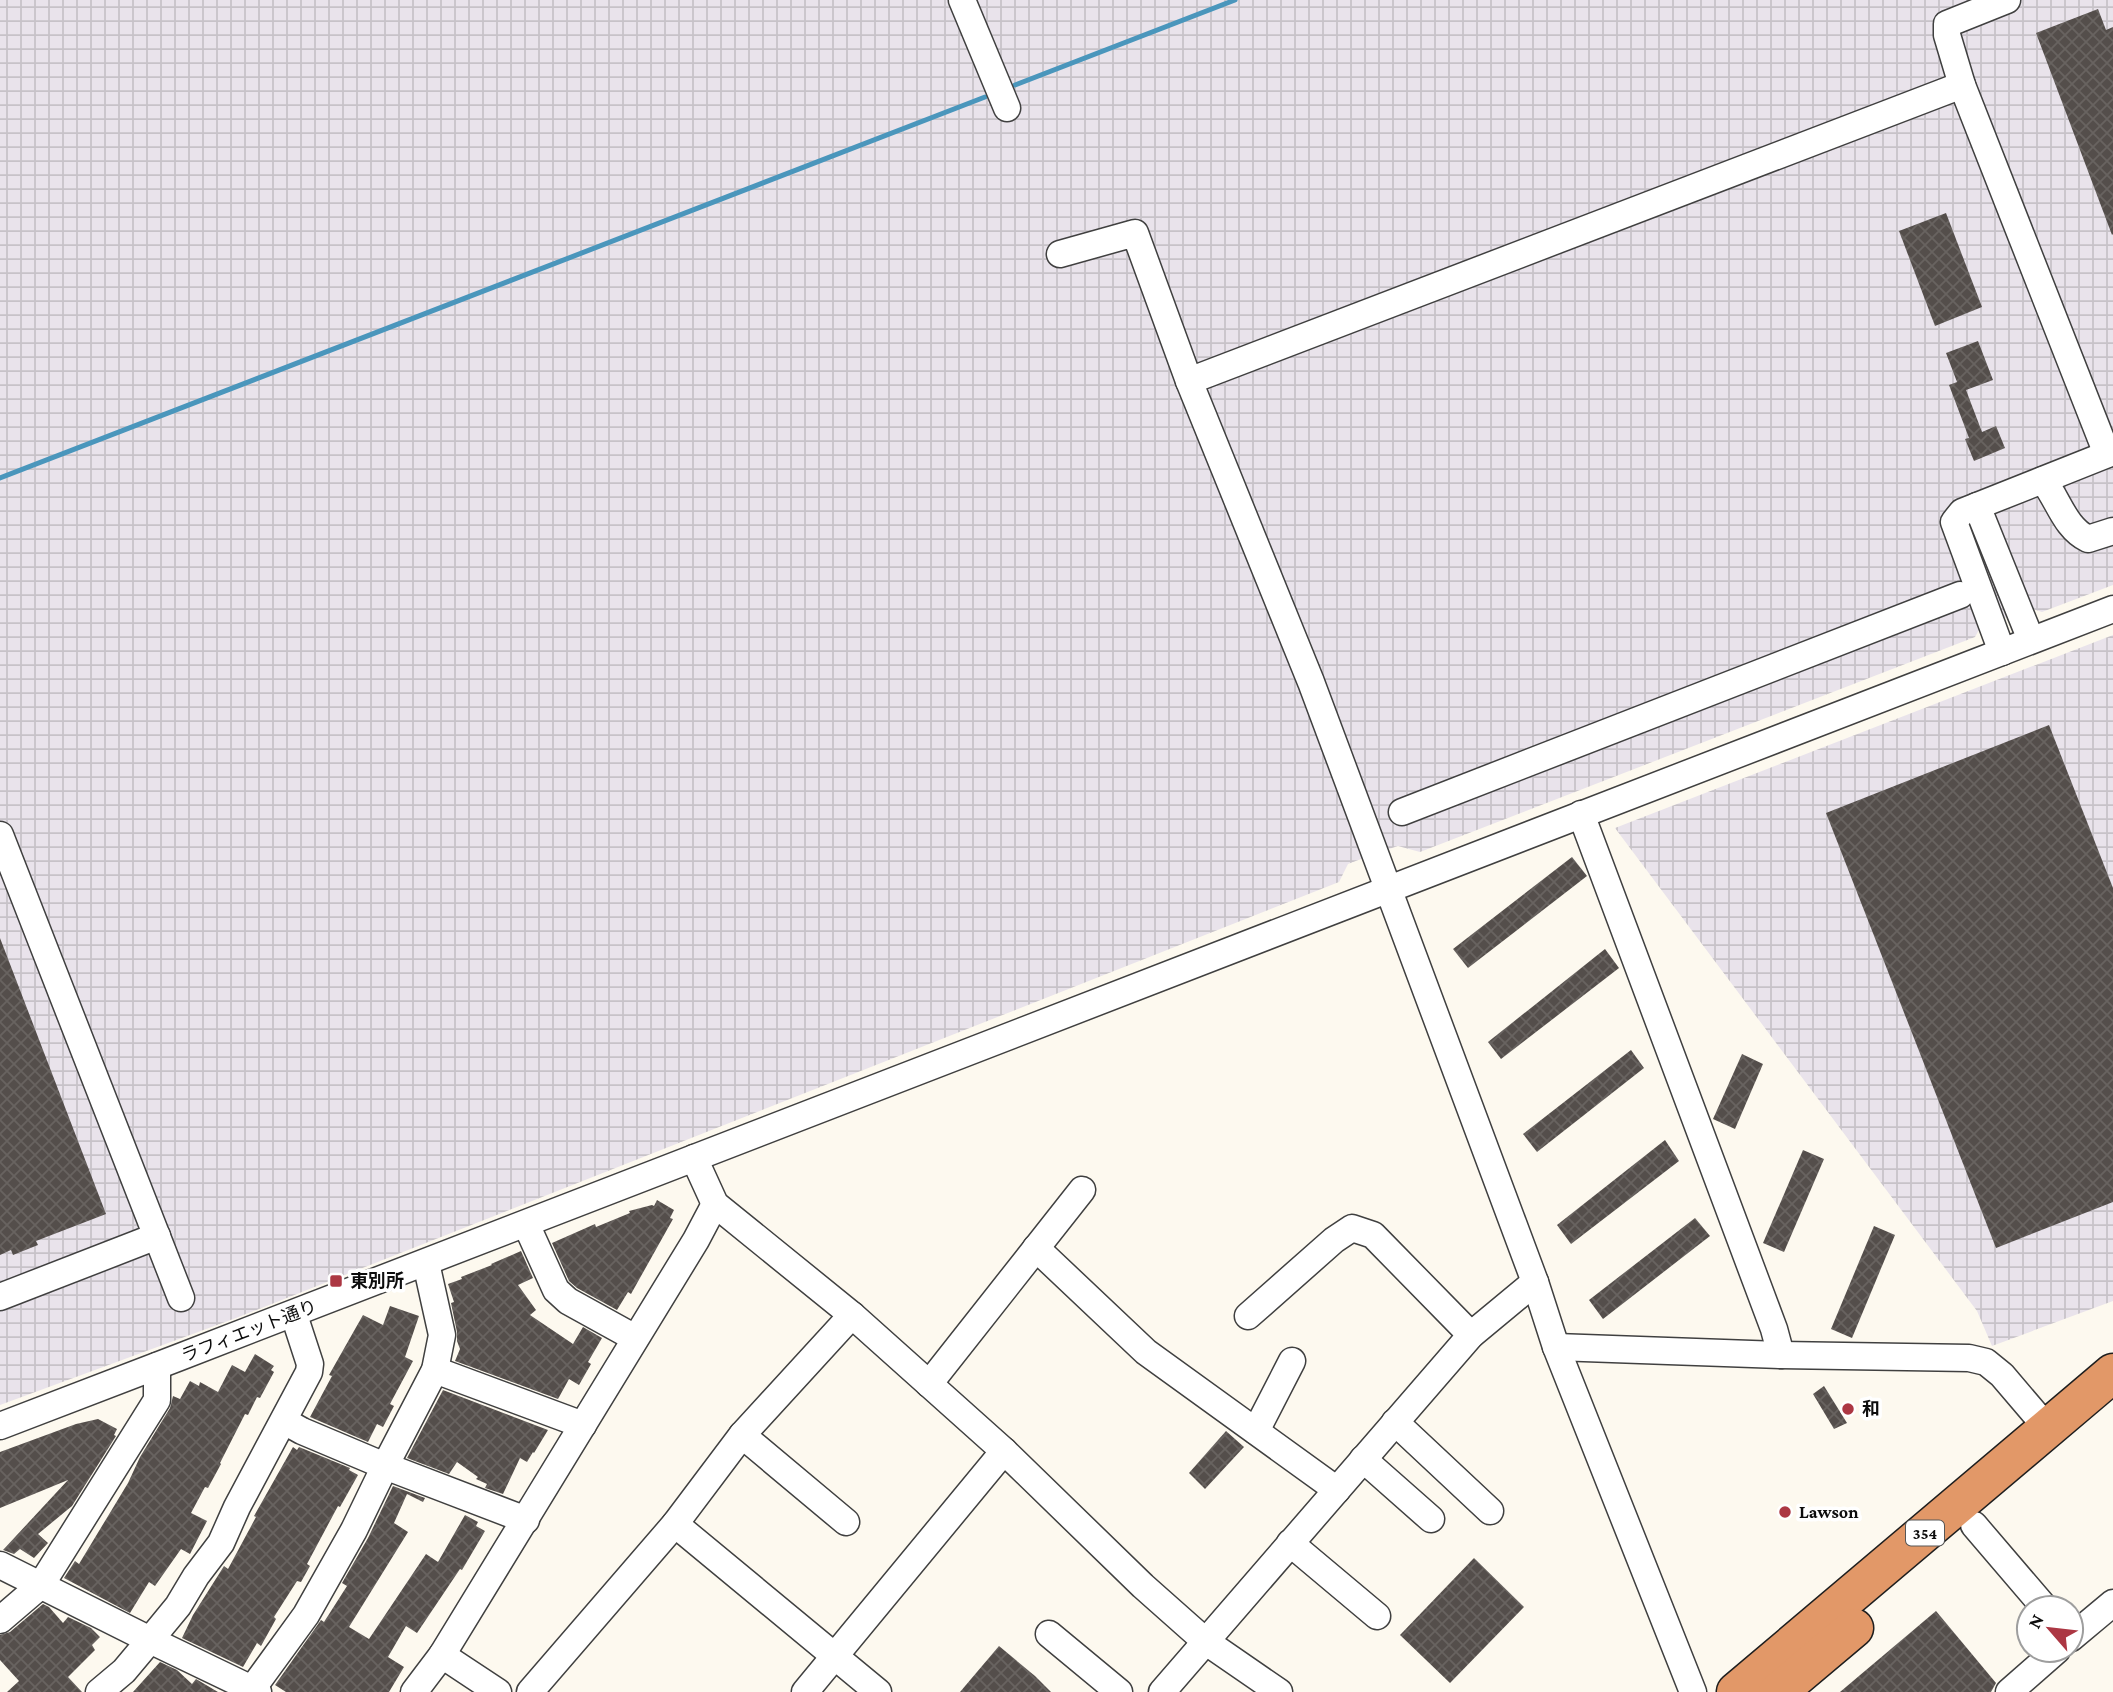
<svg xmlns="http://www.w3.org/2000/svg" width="2113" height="1692" font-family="'Crimson Pro','Noto Sans JP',serif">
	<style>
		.industrial { fill: url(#industrial-grid) }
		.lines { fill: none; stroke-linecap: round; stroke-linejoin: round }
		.stream { stroke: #4a96bc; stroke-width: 5 }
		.building { fill: url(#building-cross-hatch) }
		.minor-casing { stroke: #404040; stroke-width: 29 }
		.highway-casing { stroke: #1e1e1e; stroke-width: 41 }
		.minor { stroke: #fff; stroke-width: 26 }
		.highway { stroke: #e29868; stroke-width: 38 }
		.poi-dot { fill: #ac3743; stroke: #fff; stroke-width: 2.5 }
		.labels { text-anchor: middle; stroke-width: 7; stroke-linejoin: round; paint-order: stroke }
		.shield { fill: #fff; stroke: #565656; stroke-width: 2 }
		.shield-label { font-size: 16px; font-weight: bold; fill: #0d0d0d }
		.poi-label { font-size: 18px; font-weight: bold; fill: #0d0d0d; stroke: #fff; text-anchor: start }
		.street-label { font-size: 18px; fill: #0d0d0d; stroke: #fff }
	</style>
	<defs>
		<pattern id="industrial-grid" width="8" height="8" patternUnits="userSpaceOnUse" patternTransform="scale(1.75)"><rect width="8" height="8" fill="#e9e3eb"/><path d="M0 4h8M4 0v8" fill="none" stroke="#c7c2c8"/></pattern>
		<pattern id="building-cross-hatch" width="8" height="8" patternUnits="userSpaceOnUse" patternTransform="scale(1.75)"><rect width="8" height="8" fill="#544e4b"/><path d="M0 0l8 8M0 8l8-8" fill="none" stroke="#686360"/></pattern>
	</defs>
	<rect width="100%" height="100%" fill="#fdf9ef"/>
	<g class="industrial">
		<path d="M 0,0 L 2113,0 L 2113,585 L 2042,612 L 2030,608 L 2019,612 L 1980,628 L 1975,637 L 1420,852 L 1398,846 L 1374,854 L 1348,864 L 1339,882 L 236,1318 L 0,1405 Z"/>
		<path d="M 2113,635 L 2113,1301 L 1992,1346 L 1977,1311 L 1615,828 Z"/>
	</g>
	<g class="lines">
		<g class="stream">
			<path d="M 1015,85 L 1235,0"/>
			<path d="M 0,478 L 985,97"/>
		</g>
	</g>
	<g class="building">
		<path d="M 2098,9 L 2106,30 L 2113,27 L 2113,234 L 2112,235 L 2036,33 Z"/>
		<path d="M 1946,213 L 1982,307 L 1935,326 L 1899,231 Z"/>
		<path d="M 1978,341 L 1993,380 L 1966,390 L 1982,432 L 1996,426 L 2005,448 L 1974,461 L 1965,439 L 1969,438 L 1949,385 L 1957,382 L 1946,353 Z"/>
		<path d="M 2049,725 L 2113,888 L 2113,1202 L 1996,1248 L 1826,813 Z"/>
		<path d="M 1572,857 L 1587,876 L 1468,968 L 1453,949 Z"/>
		<path d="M 0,938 L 106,1214 L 36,1241 L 38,1245 L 13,1255 L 11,1250 L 0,1255 Z"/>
		<path d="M 1605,949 L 1619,968 L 1501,1059 L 1488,1042 Z"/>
		<path d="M 1631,1050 L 1644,1068 L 1537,1152 L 1523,1134 Z"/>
		<path d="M 1742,1054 L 1763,1064 L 1735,1129 L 1713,1119 Z"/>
		<path d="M 1665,1140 L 1679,1161 L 1571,1244 L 1557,1225 Z"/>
		<path d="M 1803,1150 L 1824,1159 L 1784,1252 L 1763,1243 Z"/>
		<path d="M 657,1200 L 674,1210 L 670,1218 L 673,1219 L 631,1294 L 628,1292 L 617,1310 L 577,1288 L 569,1281 L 552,1243 L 595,1224 L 596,1227 L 630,1213 L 629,1211 L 652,1205 L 654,1206 Z"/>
		<path d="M 1695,1218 L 1710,1236 L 1603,1319 L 1589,1300 Z"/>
		<path d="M 1874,1226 L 1895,1235 L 1852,1338 L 1831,1329 Z"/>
		<path d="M 521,1251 L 533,1278 L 518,1285 L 536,1310 L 530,1315 L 573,1344 L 583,1327 L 602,1338 L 588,1362 L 591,1364 L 579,1385 L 569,1379 L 558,1399 L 455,1361 L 460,1349 L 457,1341 L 457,1332 L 451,1303 L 454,1302 L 448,1284 L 462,1279 L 461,1277 L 492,1265 L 491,1264 Z"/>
		<path d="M 390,1306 L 419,1316 L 405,1357 L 413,1361 L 390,1404 L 394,1406 L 383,1427 L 377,1424 L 368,1442 L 310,1417 L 332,1376 L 329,1375 L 363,1315 L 383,1325 Z"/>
		<path d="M 255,1354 L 274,1366 L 271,1370 L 274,1372 L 260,1398 L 257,1397 L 248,1415 L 245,1414 L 220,1463 L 221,1464 L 208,1488 L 205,1487 L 191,1513 L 207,1521 L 190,1554 L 181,1549 L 155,1586 L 149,1582 L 130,1613 L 64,1578 L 75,1561 L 79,1564 L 128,1483 L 140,1457 L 170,1408 L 173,1396 L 180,1399 L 190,1381 L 199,1386 L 200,1382 L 218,1392 L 232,1365 L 245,1372 Z"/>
		<path d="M 1824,1386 L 1847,1423 L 1834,1429 L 1813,1394 Z"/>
		<path d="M 443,1390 L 548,1430 L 534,1453 L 533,1452 L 527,1462 L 520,1458 L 503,1494 L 485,1488 L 487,1484 L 476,1479 L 478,1477 L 457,1462 L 449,1474 L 407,1458 Z"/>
		<path d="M 98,1419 L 117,1429 L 114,1435 L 116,1436 L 72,1506 L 38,1534 L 48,1543 L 34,1558 L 20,1549 L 14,1554 L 3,1550 L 68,1480 L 0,1508 L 0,1452 L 76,1424 Z"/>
		<path d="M 1226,1431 L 1244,1447 L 1205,1489 L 1189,1473 Z"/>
		<path d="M 293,1447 L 297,1450 L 299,1447 L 350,1468 L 349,1470 L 358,1475 L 340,1507 L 338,1506 L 307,1564 L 310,1566 L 301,1582 L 297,1581 L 274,1617 L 276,1619 L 261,1646 L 257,1643 L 243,1667 L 182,1638 L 193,1615 L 224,1566 L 228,1569 L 256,1517 L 254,1516 Z"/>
		<path d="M 393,1486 L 425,1498 L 423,1502 L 407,1494 L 394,1523 L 408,1532 L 349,1627 L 369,1639 L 426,1554 L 438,1562 L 465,1515 L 478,1522 L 476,1526 L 485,1531 L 462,1570 L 460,1569 L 417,1633 L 406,1626 L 388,1657 L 404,1667 L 389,1692 L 286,1692 L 275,1685 L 321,1620 L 324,1622 L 347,1586 L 342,1583 L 368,1538 Z"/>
		<path d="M 1474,1558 L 1524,1607 L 1450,1683 L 1400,1635 Z"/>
		<path d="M 43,1604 L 49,1607 L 63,1623 L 68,1617 L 91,1628 L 100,1637 L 92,1645 L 95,1650 L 68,1677 L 82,1692 L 7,1692 L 19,1681 L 0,1660 L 0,1635 L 10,1632 Z"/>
		<path d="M 1936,1611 L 1996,1683 L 1991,1692 L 1840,1692 Z"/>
		<path d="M 999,1646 L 1035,1676 L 1051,1692 L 960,1692 Z"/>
		<path d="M 160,1662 L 177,1670 L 192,1684 L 196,1679 L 218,1692 L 133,1692 Z"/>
	</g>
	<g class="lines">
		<g class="minor-casing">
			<g id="minor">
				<path d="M 962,0 L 1007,108"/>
				<path d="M 2007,0 L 1947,24 L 1947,35 L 1962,85 L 2107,454"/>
				<path d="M 1060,254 L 1135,233 L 1189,381 L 1311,682 L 1535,1282 L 1556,1347 L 1693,1692"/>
				<path d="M 1189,381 L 1962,85"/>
				<path d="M 2043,480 C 2059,501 2065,528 2088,539 L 2113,531"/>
				<path d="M 1977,506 L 2031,640"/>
				<path d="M 2002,652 L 1954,522 L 1962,512 L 2113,452"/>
				<path d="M 1402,812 L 1960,595"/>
				<path d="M 1581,814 L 1774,1329 L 1781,1355"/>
				<path d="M 0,835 L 181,1298"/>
				<path d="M 694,1158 L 715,1204 L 852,1315 L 1004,1451 L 1143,1586 L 1205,1641 L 1279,1692"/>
				<path d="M 526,1224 L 556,1290 L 568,1301 L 635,1338"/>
				<path d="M 1036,1248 L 1146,1352 L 1337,1490"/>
				<path d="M 0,1297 L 157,1236"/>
				<path d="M 1248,1316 L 1334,1240 L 1352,1228 L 1373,1235 L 1471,1335"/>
				<path d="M 1556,1347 L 1781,1355 L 1969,1358 L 1986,1362 L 2002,1375 L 2048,1429"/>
				<path d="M 435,1370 L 583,1425"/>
				<path d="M 929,1384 L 1082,1190"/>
				<path d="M 284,1421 L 302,1431 L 385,1466 L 526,1520"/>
				<path d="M 1395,1422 L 1490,1511"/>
				<path d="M 0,1426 C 705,1156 1408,881 2113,609"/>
				<path d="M 1256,1431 L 1292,1361"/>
				<path d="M 742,1435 L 846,1522"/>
				<path d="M 1363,1459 L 1431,1519"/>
				<path d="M 675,1524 L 878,1692"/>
				<path d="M 1974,1525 L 2045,1608"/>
				<path d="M 1290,1543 L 1377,1616"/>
				<path d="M 0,1565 L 150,1640 L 258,1692"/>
				<path d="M 0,1620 L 41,1585 L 157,1400 L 157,1366"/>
				<path d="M 1049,1634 L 1119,1692"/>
				<path d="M 2071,1638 L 2113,1603"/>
				<path d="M 442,1655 L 498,1692"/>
				<path d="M 99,1692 L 124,1671 L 150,1640 L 178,1606 L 196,1576 L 221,1543 L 237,1507 L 309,1372 L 310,1364 L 294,1315"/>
				<path d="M 250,1692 L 306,1615 L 354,1530 L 385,1466 L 435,1370 L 442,1335 L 426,1263"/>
				<path d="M 414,1692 L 442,1655 L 696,1240 L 715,1204"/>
				<path d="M 530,1692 L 675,1524 L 742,1435 L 852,1315"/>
				<path d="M 805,1692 L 1004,1451"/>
				<path d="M 1162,1692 L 1471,1335 L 1535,1282"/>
				<path d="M 2009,1692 L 2057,1650"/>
			</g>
		</g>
		<g class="highway-casing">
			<g id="highway">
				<path d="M 1736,1692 L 2113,1373"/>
				<path d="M 1778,1692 L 1854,1628"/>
			</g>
		</g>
		<use href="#minor" class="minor"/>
		<use href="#highway" class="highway"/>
	</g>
	<g class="poi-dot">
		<rect x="329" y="1274" width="14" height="14" rx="3.5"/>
		<circle cx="1848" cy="1409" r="7"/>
		<circle cx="1785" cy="1512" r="7"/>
	</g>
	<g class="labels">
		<rect class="shield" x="1906" y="1520.5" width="38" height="25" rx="5"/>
		<g class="shield-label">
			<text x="1925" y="1539">354</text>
		</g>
		<g class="poi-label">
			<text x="350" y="1287">東別所</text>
			<text x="1862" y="1415">和</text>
			<text x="1799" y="1518">Lawson</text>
		</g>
		<g class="street-label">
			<text transform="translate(249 1331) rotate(-21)" y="6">ラフィエット通り</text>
		</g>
	</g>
	<g transform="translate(2050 1629) rotate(298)"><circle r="33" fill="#ffffff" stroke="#9e9e9e" stroke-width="2"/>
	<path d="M0-5L12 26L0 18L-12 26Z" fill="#ac3743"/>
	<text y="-10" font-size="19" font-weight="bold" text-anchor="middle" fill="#0d0d0d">N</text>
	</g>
</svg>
